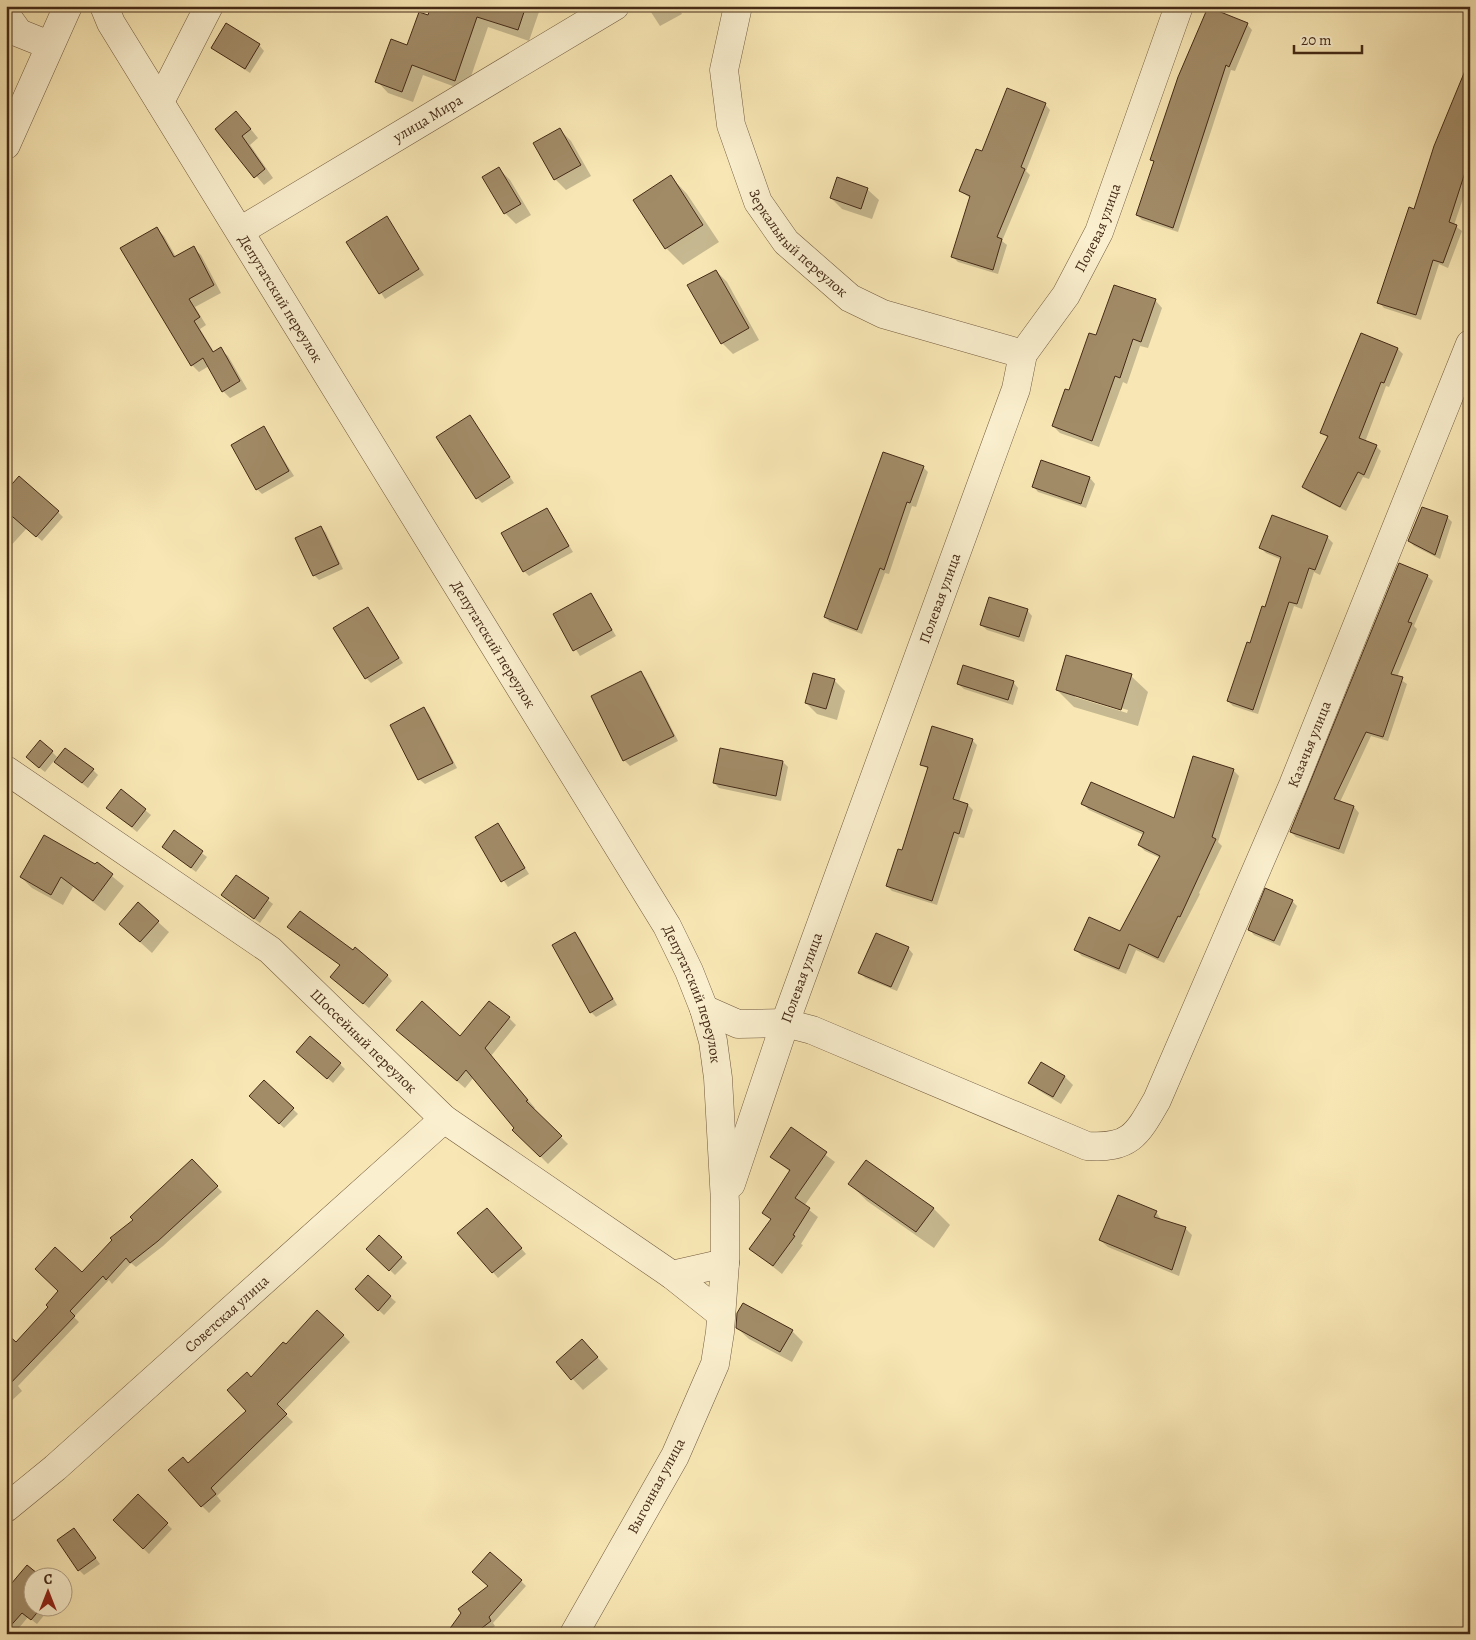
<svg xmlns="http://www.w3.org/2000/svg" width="1476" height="1640" font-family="Alegreya,serif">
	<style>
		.shadow { fill: #0003; fill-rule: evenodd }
		.building { fill: #a28c68; stroke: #442a16 }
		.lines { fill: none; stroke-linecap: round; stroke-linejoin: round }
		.minor-casing { stroke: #71593e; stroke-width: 29 }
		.minor { stroke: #faefce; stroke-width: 28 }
		.labels { text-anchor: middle; stroke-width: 4; stroke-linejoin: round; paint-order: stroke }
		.street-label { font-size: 15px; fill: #442a16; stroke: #faefce }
	</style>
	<rect width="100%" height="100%" fill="#f8e7b4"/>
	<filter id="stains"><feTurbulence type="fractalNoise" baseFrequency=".004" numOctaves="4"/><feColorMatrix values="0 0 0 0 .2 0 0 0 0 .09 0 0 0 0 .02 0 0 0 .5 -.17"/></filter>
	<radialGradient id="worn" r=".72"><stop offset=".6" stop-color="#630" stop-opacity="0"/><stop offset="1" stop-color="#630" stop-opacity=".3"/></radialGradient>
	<g class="shadow">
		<path d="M 432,6 L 541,6 L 529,41 L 488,27 L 466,91 L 423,75 L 413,102 L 388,93 L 377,81 L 407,47 L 429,16 Z"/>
		<path d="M 647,6 L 677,6 L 682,14 L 660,26 Z"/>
		<path d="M 1247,24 L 1252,30 L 1235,71 L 1231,70 L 1178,232 L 1142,220 L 1137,215 L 1155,162 L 1152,159 Z"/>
		<path d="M 259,45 L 264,51 L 250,73 L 212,48 Z"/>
		<path d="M 1470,70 L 1470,178 L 1454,225 L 1462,231 L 1448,268 L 1439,264 L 1421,320 L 1384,308 L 1379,302 Z"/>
		<path d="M 1045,104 L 1050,110 L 1026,171 L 1030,175 L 1002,241 L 1007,245 L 998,274 L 958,262 L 953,257 L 970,198 L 960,191 L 983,153 Z"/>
		<path d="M 244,121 L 258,138 L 250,145 L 273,178 L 264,185 L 216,129 Z"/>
		<path d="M 560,130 L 571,141 L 591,176 L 566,190 L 555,179 L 535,144 Z"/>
		<path d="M 499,169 L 510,180 L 531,215 L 516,224 L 505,213 Z"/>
		<path d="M 671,177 L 687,194 L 719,242 L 683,265 L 666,248 L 634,200 Z"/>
		<path d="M 867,189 L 879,200 L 872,219 L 842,209 L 831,198 Z"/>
		<path d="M 386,218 L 424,275 L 385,299 L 348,242 Z"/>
		<path d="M 157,229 L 164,236 L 176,257 L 193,248 L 201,255 L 221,293 L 195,307 L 206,325 L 200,329 L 214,352 L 220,349 L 228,356 L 247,389 L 230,398 L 223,391 L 209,366 L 199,372 L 192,365 Z"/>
		<path d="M 716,271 L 727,282 L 759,340 L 733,354 L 722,343 Z"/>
		<path d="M 1155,300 L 1162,308 L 1148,348 L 1140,346 L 1127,384 L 1123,382 L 1099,447 L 1060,433 L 1053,426 L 1097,337 Z"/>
		<path d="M 1398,349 L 1403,354 L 1389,387 L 1386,386 L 1365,442 L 1376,446 L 1381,451 L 1369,479 L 1363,477 L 1346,511 L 1309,492 L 1303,487 L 1328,438 L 1321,432 Z"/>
		<path d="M 470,417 L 514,483 L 482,503 L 477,498 Z"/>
		<path d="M 264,428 L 294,476 L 262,494 L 257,489 Z"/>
		<path d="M 1042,461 L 1090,478 L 1095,484 L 1086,508 L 1038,492 L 1033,486 Z"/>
		<path d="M 923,467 L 928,472 L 916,507 L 912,506 L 889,574 L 885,573 L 862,634 L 830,622 L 825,617 Z"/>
		<path d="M 6,493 L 58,512 L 63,517 L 42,541 L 27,528 L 6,551 Z"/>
		<path d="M 547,509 L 573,552 L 529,576 L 524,571 Z"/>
		<path d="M 1273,517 L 1328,538 L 1333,543 L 1320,575 L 1314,572 L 1302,609 L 1294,606 L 1258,714 L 1233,706 L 1228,701 L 1266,609 L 1282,560 L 1266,553 L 1261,548 Z"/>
		<path d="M 1447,517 L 1452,522 L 1440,559 L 1414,546 L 1409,541 Z"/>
		<path d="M 321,527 L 326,533 L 343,569 L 319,580 L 314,575 Z"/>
		<path d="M 1427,576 L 1433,581 L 1414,626 L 1417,629 L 1397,677 L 1407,684 L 1388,741 L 1371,736 L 1340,802 L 1354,807 L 1359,813 L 1344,854 L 1296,837 L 1291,832 Z"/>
		<path d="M 591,594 L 616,636 L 580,656 L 554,614 Z"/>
		<path d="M 367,609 L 403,663 L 371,683 L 366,678 Z"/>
		<path d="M 1027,610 L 1032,616 L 1024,642 L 987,630 L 981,625 Z"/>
		<path d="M 641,673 L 646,678 L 678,741 L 630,766 L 624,760 L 592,697 Z"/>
		<path d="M 1131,676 L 1148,692 L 1138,726 L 1074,707 L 1057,690 ZM 1075,695 L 1128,710 L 1127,713 L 1075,697 Z"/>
		<path d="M 834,680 L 845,691 L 837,720 L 817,714 L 806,703 Z"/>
		<path d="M 1013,682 L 1018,688 L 1013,705 L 964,689 L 958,684 Z"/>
		<path d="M 424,709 L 429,714 L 457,768 L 425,784 L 419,779 Z"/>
		<path d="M 972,740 L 977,745 L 959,802 L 968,805 L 973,810 L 964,838 L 959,837 L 937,905 L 892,891 L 887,886 L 902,851 L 929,770 L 921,764 Z"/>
		<path d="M 52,752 L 57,757 L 45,772 L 32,762 Z"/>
		<path d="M 783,762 L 788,767 L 781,801 L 719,788 L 714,783 Z"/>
		<path d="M 61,767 L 93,770 L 98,775 L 88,788 Z"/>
		<path d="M 1233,770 L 1239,776 L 1218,842 L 1222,846 L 1199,893 L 1200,894 L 1164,963 L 1136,950 L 1126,974 L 1082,956 L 1076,950 L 1121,933 L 1160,858 L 1145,851 L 1139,845 L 1144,835 L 1089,810 L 1083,804 L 1174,820 Z"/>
		<path d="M 108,808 L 145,810 L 151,815 L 137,832 Z"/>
		<path d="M 498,825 L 529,874 L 508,887 L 476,838 Z"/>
		<path d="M 174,832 L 207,857 L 196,872 L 163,847 Z"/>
		<path d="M 97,864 L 124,886 L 105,911 L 73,887 L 63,905 L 32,888 L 21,877 L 95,866 Z"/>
		<path d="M 237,876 L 273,904 L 260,923 L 228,900 Z"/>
		<path d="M 1292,901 L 1297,906 L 1280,946 L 1254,935 L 1249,929 Z"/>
		<path d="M 158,922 L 169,932 L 152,953 L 120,924 Z"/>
		<path d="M 289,927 L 387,975 L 392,981 L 369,1008 L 337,982 L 341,966 Z"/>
		<path d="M 575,934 L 580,939 L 617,1005 L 596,1017 L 591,1012 Z"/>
		<path d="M 908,948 L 913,954 L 897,991 L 865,978 L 860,972 Z"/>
		<path d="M 509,1018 L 516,1025 L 491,1056 L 535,1108 L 533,1109 L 568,1144 L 548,1164 L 514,1130 L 516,1128 L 474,1077 L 465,1088 L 405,1037 L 460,1038 Z"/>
		<path d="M 303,1057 L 340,1064 L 345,1069 L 333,1083 Z"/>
		<path d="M 1041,1063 L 1065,1077 L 1073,1085 L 1061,1104 L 1038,1090 L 1030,1083 Z"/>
		<path d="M 264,1081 L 298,1114 L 284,1128 L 251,1096 Z"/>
		<path d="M 791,1129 L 835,1162 L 804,1206 L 818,1217 L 801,1244 L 803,1245 L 782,1274 L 751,1249 L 772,1220 L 764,1213 L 790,1172 L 771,1156 Z"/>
		<path d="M 192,1161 L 222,1192 L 163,1246 L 136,1267 L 131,1263 L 112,1284 L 109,1280 L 74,1317 L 79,1322 L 18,1386 L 22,1391 L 6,1406 L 6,1365 L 82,1274 Z"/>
		<path d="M 850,1184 L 933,1208 L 950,1225 L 934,1248 L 867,1201 Z"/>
		<path d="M 1156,1212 L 1162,1221 L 1185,1228 L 1192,1235 L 1179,1276 L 1108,1247 L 1100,1240 Z"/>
		<path d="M 492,1214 L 526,1254 L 498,1278 L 459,1233 Z"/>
		<path d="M 379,1237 L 407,1263 L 395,1275 L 368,1249 Z"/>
		<path d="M 368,1277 L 396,1302 L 384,1315 L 361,1294 Z"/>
		<path d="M 737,1328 L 792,1331 L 803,1342 L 792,1362 L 749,1339 Z"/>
		<path d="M 343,1335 L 350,1342 L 283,1412 L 293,1422 L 217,1496 L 221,1501 L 209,1513 L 202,1506 L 188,1464 L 248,1411 L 286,1346 Z"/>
		<path d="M 582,1340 L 608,1369 L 583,1390 L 557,1362 Z"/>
		<path d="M 138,1496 L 172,1529 L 149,1554 L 114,1520 Z"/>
		<path d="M 74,1529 L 100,1564 L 84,1575 L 79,1570 Z"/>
		<path d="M 32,1578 L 32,1608 L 50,1608 L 37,1624 L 28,1617 L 14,1634 L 6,1634 L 6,1591 Z"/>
		<path d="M 521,1581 L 526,1586 L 493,1623 L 495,1626 L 486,1634 L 448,1634 Z"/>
	</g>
	<g class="building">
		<path d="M 431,6 L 526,6 L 518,30 L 477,17 L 455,81 L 412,65 L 402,92 L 375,82 L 391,39 L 407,45 L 419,12 L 428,15 Z"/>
		<path d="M 1208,7 L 1248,23 L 1229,67 L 1226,65 L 1173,228 L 1136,215 L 1154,161 L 1150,160 L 1178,77 Z"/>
		<path d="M 226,23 L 260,44 L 245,69 L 211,48 Z"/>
		<path d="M 1469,61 L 1470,157 L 1449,222 L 1457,225 L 1443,263 L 1433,260 L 1416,315 L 1377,303 L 1409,207 L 1414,209 L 1434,146 Z"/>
		<path d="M 1007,88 L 1046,103 L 1021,167 L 1025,169 L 997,237 L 1002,239 L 993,270 L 951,257 L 970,196 L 959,191 L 976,149 L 982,151 Z"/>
		<path d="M 236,111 L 251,129 L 242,136 L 265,169 L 254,178 L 215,129 Z"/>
		<path d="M 560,128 L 581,165 L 554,180 L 533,143 Z"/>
		<path d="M 499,167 L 521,204 L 504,214 L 482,177 Z"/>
		<path d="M 671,175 L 703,225 L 665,249 L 633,200 Z"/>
		<path d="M 837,177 L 868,188 L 861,209 L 830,198 Z"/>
		<path d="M 387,216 L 419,269 L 379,294 L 346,242 Z"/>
		<path d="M 157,227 L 174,257 L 194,246 L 214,285 L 189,299 L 200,317 L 194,321 L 213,352 L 221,347 L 240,381 L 222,392 L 203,358 L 191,366 L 120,248 Z"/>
		<path d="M 716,270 L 749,328 L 721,344 L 687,285 Z"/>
		<path d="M 1114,285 L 1156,299 L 1141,342 L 1133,339 L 1120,378 L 1115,376 L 1092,441 L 1052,426 L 1065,389 L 1069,390 L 1089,333 L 1096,335 Z"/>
		<path d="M 1361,333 L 1398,348 L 1384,383 L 1381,382 L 1359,438 L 1377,445 L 1364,475 L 1358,472 L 1340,507 L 1302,487 L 1328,436 L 1320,433 Z"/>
		<path d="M 470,415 L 510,477 L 476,499 L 436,437 Z"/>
		<path d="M 264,426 L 289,471 L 256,490 L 231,445 Z"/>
		<path d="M 883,452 L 924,466 L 910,503 L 907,502 L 884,570 L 880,568 L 857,630 L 824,617 Z"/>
		<path d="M 1041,460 L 1090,477 L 1081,504 L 1032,487 Z"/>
		<path d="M 19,476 L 59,511 L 36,537 L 6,511 L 6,491 Z"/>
		<path d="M 1422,507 L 1448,516 L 1435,555 L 1408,541 Z"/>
		<path d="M 547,508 L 569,546 L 523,572 L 501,533 Z"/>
		<path d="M 1272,515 L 1328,536 L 1315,570 L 1309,568 L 1297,604 L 1289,602 L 1253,710 L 1227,701 L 1247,642 L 1250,643 L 1262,606 L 1265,607 L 1281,557 L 1259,548 Z"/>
		<path d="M 321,526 L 339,564 L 313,576 L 295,538 Z"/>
		<path d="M 1399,563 L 1428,575 L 1408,622 L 1412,623 L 1391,674 L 1403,677 L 1383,737 L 1366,732 L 1334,799 L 1354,806 L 1339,849 L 1290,832 Z"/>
		<path d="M 591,593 L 612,630 L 573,651 L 553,614 Z"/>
		<path d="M 989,597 L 1028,609 L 1019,637 L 980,625 Z"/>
		<path d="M 368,607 L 399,658 L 365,679 L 333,628 Z"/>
		<path d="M 1066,655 L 1132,674 L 1121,710 L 1056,690 Z"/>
		<path d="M 963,665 L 1014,681 L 1008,700 L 957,684 Z"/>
		<path d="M 641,671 L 674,736 L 623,761 L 591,696 Z"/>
		<path d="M 813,673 L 835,679 L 826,709 L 805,703 Z"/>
		<path d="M 424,707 L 453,763 L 418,780 L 390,725 Z"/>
		<path d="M 932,726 L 973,739 L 953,799 L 968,804 L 959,834 L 954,832 L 932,901 L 886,886 L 898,849 L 902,850 L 928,767 L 920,765 Z"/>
		<path d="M 40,740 L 53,751 L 39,768 L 26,757 Z"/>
		<path d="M 65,748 L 94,769 L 82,783 L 54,762 Z"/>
		<path d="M 720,748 L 783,761 L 776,796 L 713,783 Z"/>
		<path d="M 1193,756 L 1234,769 L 1212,837 L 1216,839 L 1180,917 L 1178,916 L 1158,958 L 1129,944 L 1119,969 L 1074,950 L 1089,917 L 1120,931 L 1160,856 L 1138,845 L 1144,832 L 1081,804 L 1091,782 L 1174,818 Z"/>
		<path d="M 121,789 L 146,809 L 132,827 L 106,808 Z"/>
		<path d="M 498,823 L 525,868 L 501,882 L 475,837 Z"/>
		<path d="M 174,830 L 203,851 L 191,868 L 162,847 Z"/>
		<path d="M 44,835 L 95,864 L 97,862 L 113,874 L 93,901 L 61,877 L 51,895 L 20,877 Z"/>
		<path d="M 236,875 L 269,898 L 254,919 L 221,895 Z"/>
		<path d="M 1265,888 L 1293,900 L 1274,941 L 1248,930 Z"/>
		<path d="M 138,902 L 159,921 L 140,942 L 119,924 Z"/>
		<path d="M 300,911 L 353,950 L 355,947 L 388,975 L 363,1004 L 330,977 L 340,965 L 287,927 Z"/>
		<path d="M 575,932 L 613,999 L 590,1013 L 552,945 Z"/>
		<path d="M 876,933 L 909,947 L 891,987 L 858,973 Z"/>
		<path d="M 422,1001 L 460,1036 L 489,1001 L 510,1017 L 485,1048 L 528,1100 L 526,1101 L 562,1136 L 540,1157 L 512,1130 L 514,1128 L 466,1070 L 457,1081 L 396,1030 Z"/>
		<path d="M 310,1036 L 341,1063 L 327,1079 L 296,1052 Z"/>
		<path d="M 1041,1062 L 1065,1076 L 1053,1097 L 1028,1083 Z"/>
		<path d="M 264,1080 L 294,1108 L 279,1124 L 249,1096 Z"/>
		<path d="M 791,1127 L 827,1152 L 795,1198 L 810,1208 L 793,1235 L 795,1236 L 773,1266 L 749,1249 L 771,1219 L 762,1213 L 790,1170 L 770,1157 Z"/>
		<path d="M 192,1159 L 218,1186 L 158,1241 L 130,1263 L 126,1258 L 106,1280 L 103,1276 L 70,1311 L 75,1316 L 6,1388 L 6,1333 L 16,1342 L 48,1307 L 46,1305 L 58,1291 L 35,1269 L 55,1247 L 82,1272 L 112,1240 L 110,1238 L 133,1220 L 130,1217 Z"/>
		<path d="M 866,1160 L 934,1208 L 916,1232 L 848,1184 Z"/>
		<path d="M 1118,1195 L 1157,1211 L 1154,1217 L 1186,1227 L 1172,1270 L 1099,1240 Z"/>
		<path d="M 487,1208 L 522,1248 L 492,1273 L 457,1233 Z"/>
		<path d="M 379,1235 L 402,1257 L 389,1271 L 366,1249 Z"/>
		<path d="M 368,1275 L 391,1296 L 378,1311 L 355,1289 Z"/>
		<path d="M 743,1303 L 793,1330 L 780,1352 L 736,1328 L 737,1313 Z"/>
		<path d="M 317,1310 L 344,1335 L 277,1404 L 287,1414 L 211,1488 L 216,1494 L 201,1507 L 168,1470 L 183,1457 L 188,1463 L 246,1411 L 227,1390 L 247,1372 L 251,1377 L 283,1342 L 286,1344 Z"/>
		<path d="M 582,1339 L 598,1357 L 571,1380 L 556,1362 Z"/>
		<path d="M 138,1494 L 168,1523 L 143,1549 L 113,1520 Z"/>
		<path d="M 74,1528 L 96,1558 L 78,1571 L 57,1540 Z"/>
		<path d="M 490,1552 L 522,1580 L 489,1617 L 491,1621 L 474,1634 L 446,1634 L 461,1613 L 458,1609 L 488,1586 L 472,1572 Z"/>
		<path d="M 27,1565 L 43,1578 L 32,1578 L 32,1608 L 41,1608 L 31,1620 L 22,1613 L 6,1631 L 6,1590 Z"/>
	</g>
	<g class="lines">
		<g class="minor-casing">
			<g id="minor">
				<path id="s1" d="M 104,6 L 111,23 L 667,926 L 689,971 L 704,1009 L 713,1041 L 718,1078 L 725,1202 L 725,1263 L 720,1332 L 715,1364 L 675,1456 L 574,1634"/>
				<path id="s2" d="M 738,6 L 724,70 L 731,125 L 758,202 L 786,242 L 850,298 L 883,314 L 1023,354"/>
				<path d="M 6,15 L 19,33 L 49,45"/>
				<path d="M 160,102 L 209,6"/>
				<path d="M 6,145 L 68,6"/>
				<path id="s3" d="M 240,231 L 615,6"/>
				<path id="s4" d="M 6,770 L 270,950 L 444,1119 L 672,1275 L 721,1314"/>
				<path id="s5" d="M 704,1009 L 738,1024 L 785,1023 L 812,1030 L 1087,1146 C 1130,1149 1137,1135 1157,1100 L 1293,785 L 1470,344"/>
				<path id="s6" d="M 731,1184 L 785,1023 L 1016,389 L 1023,354 L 1066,295 L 1099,232 L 1179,6"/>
				<path d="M 672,1275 L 725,1263"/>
				<path id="s7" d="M 6,1508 L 55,1468 L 444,1119"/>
			</g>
		</g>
		<use href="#minor" class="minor"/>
	</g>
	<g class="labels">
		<g class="street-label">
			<text dy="5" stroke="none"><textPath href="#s3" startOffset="219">улица Мира</textPath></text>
			<text dy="5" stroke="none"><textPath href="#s6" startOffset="1028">Полевая улица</textPath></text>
			<text dy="5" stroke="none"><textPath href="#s2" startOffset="260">Зеркальный переулок</textPath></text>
			<text dy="5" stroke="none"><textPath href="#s1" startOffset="342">Депутатский переулок</textPath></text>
			<text dy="5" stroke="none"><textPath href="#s6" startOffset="622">Полевая улица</textPath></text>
			<text dy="5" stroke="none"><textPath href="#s1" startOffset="748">Депутатский переулок</textPath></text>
			<text dy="5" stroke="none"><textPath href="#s5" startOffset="889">Казачья улица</textPath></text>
			<text dy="5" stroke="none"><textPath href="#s6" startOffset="218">Полевая улица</textPath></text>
			<text dy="5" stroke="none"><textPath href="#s1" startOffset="1152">Депутатский переулок</textPath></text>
			<text dy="5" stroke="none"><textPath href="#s4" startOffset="450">Шоссейный переулок</textPath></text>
			<text dy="5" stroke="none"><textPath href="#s7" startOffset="294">Советская улица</textPath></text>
			<text transform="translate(656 1486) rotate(-62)" y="5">Выгонная улица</text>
		</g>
	</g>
	<rect width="1476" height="1640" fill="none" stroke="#f8e7b4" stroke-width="25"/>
	<rect x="8" y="8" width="1461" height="1625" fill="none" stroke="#442a16" stroke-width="2.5"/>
	<rect x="12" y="12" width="1451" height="1615" fill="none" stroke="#442a16"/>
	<g transform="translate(48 1592)"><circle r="24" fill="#faefce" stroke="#b1a084"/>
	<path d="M0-4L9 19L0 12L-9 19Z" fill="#8f2418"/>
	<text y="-8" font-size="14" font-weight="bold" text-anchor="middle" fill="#442a16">С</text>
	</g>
	<path d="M1294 45v8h68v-8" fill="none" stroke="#442a16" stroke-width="2.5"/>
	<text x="1301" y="45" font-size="15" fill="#442a16" stroke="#faefce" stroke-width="4" paint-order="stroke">20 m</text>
	<rect width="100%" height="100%" filter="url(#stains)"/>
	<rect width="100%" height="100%" fill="url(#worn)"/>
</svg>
